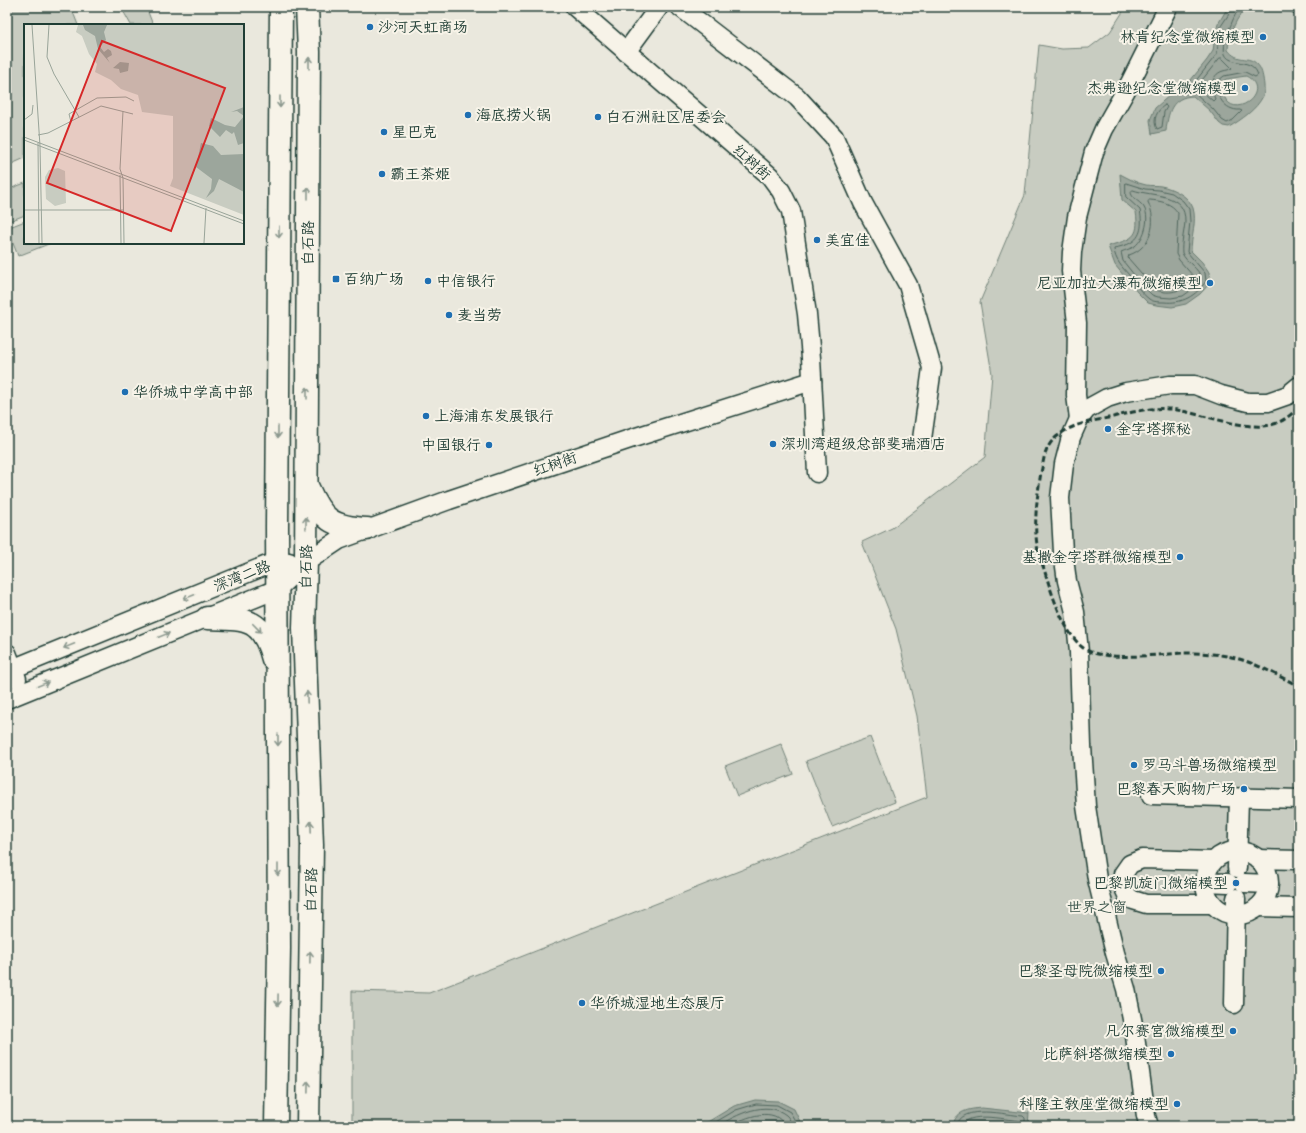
<svg xmlns="http://www.w3.org/2000/svg" width="1306" height="1133" font-family="'Gochi Hand','LXGW WenKai TC',sans-serif">
	<style>
		.green { fill: #c8ccc1; stroke: #74847a }
		.water { fill: #9ca69c; stroke: #6a7c72; fill-rule: evenodd }
		.lines { fill: none; stroke-linecap: round; stroke-linejoin: round }
		.shore { stroke: #51675e; stroke-width: 1 }
		.minor-casing { stroke: #1f3d34; stroke-width: 21 }
		.major-casing { stroke: #1f3d34; stroke-width: 25 }
		.minor { stroke: #f7f3e8; stroke-width: 18 }
		.major { stroke: #f7f3e8; stroke-width: 22 }
		.rail { stroke: #1f3d34; stroke-width: 3; stroke-dasharray: 6 3; stroke-linecap: butt }
		.oneway { stroke: #8b988e }
		.poi-dot { fill: #1f6fb2; stroke: #f7f3e8; stroke-width: 1.5 }
		.labels { text-anchor: middle; stroke-width: 4; stroke-linejoin: round; paint-order: stroke }
		.poi-label { font-size: 15px; fill: #1f3d34; stroke: #f7f3e8; text-anchor: start }
		.street-label { font-size: 15px; fill: #1f3d34; stroke: #f7f3e8 }
		.park-label { font-size: 15px; fill: #415a50; stroke: #f7f3e8 }
		.inset-road { fill: none; stroke: #99a499; stroke-width: 1 }
		.view { fill: #d62828; fill-opacity: 0.15; stroke: #d62828; stroke-width: 2 }
		.inset-edge { fill: none; stroke: #1f3d34; stroke-width: 2 }
	</style>
	<rect width="100%" height="100%" fill="#eae8dd"/>
	<filter id="ink" filterUnits="userSpaceOnUse"><feTurbulence type="fractalNoise" baseFrequency=".025" numOctaves="2"/><feDisplacementMap in="SourceGraphic" scale="8" xChannelSelector="R" yChannelSelector="G"/><feConvolveMatrix kernelMatrix="1 2 1 2 8 2 1 2 1" color-interpolation-filters="sRGB"/></filter>
	<g filter="url(#ink)">
		<g class="green">
			<path d="M 7,7 L 71,7 L 78,25 L 25,25 L 25,158 L 7,166 Z"/>
			<path d="M 121,7 L 146,7 L 153,25 L 131,25 Z"/>
			<path d="M 1126,7 L 1299,7 L 1299,1126 L 352,1126 L 352,991 L 429,993 L 927,797 L 917,716 L 896,629 L 862,542 L 892,528 L 985,457 L 992,374 L 980,302 L 1025,195 L 1039,45 L 1062,49 L 1089,48 L 1110,32 Z"/>
			<path d="M 25,183 L 25,215 L 7,222 L 7,190 Z"/>
			<path d="M 25,221 L 25,243 L 51,243 L 18,256 L 7,228 Z"/>
			<path d="M 870,737 L 895,802 L 832,827 L 806,761 Z"/>
			<path d="M 781,744 L 793,774 L 737,796 L 725,766 Z"/>
		</g>
		<g class="water">
			<path d="M 1228,7 L 1248,7 C 1237,14 1228,37 1228,50 C 1238,63 1248,55 1257,64 C 1261,68 1262,73 1263,78 C 1264,84 1265,91 1263,96 C 1257,109 1241,120 1229,127 L 1223,126 L 1219,123 L 1210,111 L 1193,96 C 1171,97 1168,113 1166,131 L 1152,134 L 1150,120 L 1155,108 L 1178,88 L 1190,81 L 1207,60 L 1213,51 L 1215,35 L 1218,24 ZM 1246,76 C 1273,90 1236,120 1225,98 C 1222,92 1221,89 1221,83 L 1226,79 Z"/>
			<path d="M 1283,7 L 1293,7 L 1299,10 L 1299,17 Z"/>
			<path d="M 1120,174 C 1128,178 1136,183 1146,185 C 1151,186 1156,185 1161,186 C 1172,188 1189,196 1193,208 C 1197,221 1191,238 1191,251 L 1202,262 L 1209,272 L 1210,283 L 1200,294 L 1186,304 L 1172,307 L 1156,305 L 1148,303 L 1137,292 L 1115,265 L 1108,246 C 1131,239 1140,239 1136,212 L 1122,200 Z"/>
			<path d="M 755,1100 L 778,1101 L 794,1109 L 802,1126 L 701,1126 L 734,1106 Z"/>
			<path d="M 982,1108 L 1029,1113 L 1028,1126 L 953,1126 C 955,1111 969,1109 982,1108 Z"/>
		</g>
		<g class="lines">
			<g class="shore">
				<path d="M 1232,7 L 1231,11 L 1221,26 L 1219,35 L 1217,54 L 1194,83 L 1184,91 L 1185,93 L 1195,93 L 1213,109 L 1222,120 L 1227,123 L 1233,120 L 1242,111 L 1240,110 C 1225,111 1214,95 1218,81 L 1224,76 L 1245,72 L 1255,77 L 1258,75 C 1251,51 1212,76 1228,32 C 1232,23 1234,14 1241,7"/>
				<path d="M 1220,58 L 1222,58 L 1232,68 C 1229,70 1227,70 1223,71 C 1210,75 1211,89 1215,99 L 1213,101 L 1197,87 Z"/>
				<path d="M 1165,105 L 1167,107 L 1164,112 L 1162,127 L 1157,129 C 1152,120 1157,110 1165,105 Z"/>
				<path d="M 1126,183 L 1145,189 L 1159,190 L 1172,193 L 1183,201 L 1189,209 L 1190,221 L 1187,252 L 1205,273 L 1206,281 C 1196,296 1182,304 1164,302 C 1159,302 1153,302 1149,299 C 1141,293 1135,283 1129,275 C 1122,267 1115,260 1114,249 C 1119,246 1127,246 1132,242 C 1143,235 1142,221 1140,210 L 1126,197 Z"/>
				<path d="M 1133,190 C 1153,197 1186,192 1185,222 C 1184,233 1181,243 1182,253 C 1186,263 1200,268 1201,279 L 1194,288 L 1183,296 L 1171,298 L 1158,297 L 1152,295 L 1143,286 L 1123,261 L 1121,252 C 1125,250 1131,249 1135,246 C 1145,238 1151,216 1143,206 C 1139,201 1131,198 1131,192 Z"/>
				<path d="M 1150,200 C 1161,201 1172,203 1178,213 L 1176,254 L 1179,260 L 1194,277 C 1186,291 1170,295 1156,290 L 1128,258 L 1129,255 C 1151,248 1158,222 1148,202 Z"/>
				<path d="M 709,1126 L 736,1110 L 756,1104 L 777,1105 L 790,1112 L 798,1126"/>
				<path d="M 718,1126 C 736,1115 766,1099 786,1115 C 789,1117 791,1123 792,1126"/>
				<path d="M 730,1126 C 745,1117 775,1105 785,1126"/>
				<path d="M 957,1126 C 960,1103 1008,1115 1023,1116 L 1025,1118 L 1025,1126"/>
				<path d="M 962,1126 C 967,1111 1005,1119 1018,1121 L 1019,1122 L 1020,1126"/>
				<path d="M 969,1126 C 979,1119 998,1125 1010,1126"/>
			</g>
			<g class="minor-casing">
				<g id="minor">
					<path d="M 575,7 L 770,176 L 781,191 L 791,211 L 807,314 L 811,358 L 817,473"/>
					<path d="M 680,7 L 797,97 L 834,137 L 863,203 L 908,285 L 932,368 L 922,439"/>
					<path d="M 626,52 L 659,7"/>
					<path d="M 1079,419 L 1076,395 L 1077,323 L 1071,271 L 1072,252 L 1077,217 L 1094,152 L 1104,129 L 1130,83 L 1168,7"/>
					<path d="M 7,653 L 17,679"/>
					<path d="M 7,671 L 277,561 L 289,562"/>
					<path d="M 7,699 L 277,589 L 306,562 L 339,540 L 449,500 L 630,439 L 812,381"/>
					<path d="M 1151,795 L 1299,799"/>
					<circle cx="1237" cy="883" r="32"/>
					<path d="M 1258,859 L 1299,860"/>
					<path d="M 1237,868 L 1239,798"/>
					<path d="M 1205,882 L 1228,883"/>
					<path d="M 1244,883 L 1269,884"/>
					<path d="M 1213,904 L 1146,904 L 1133,900 L 1128,897 L 1123,886 L 1123,874 L 1130,864 L 1142,859 L 1213,861"/>
					<path d="M 1258,907 L 1299,908"/>
					<path d="M 1234,1004 L 1236,898"/>
					<path d="M 1149,1126 L 1146,1116 L 1134,1029 L 1126,989 L 1115,953 L 1097,879 L 1086,806 L 1082,746 L 1079,652 L 1075,612 L 1067,581 L 1063,552 L 1060,498 L 1064,464 L 1071,437 L 1079,419 L 1087,409 L 1107,398 L 1126,392 L 1170,385 L 1195,385 L 1221,395 L 1248,402 L 1268,402 L 1288,395 L 1299,386"/>
				</g>
			</g>
			<g class="major-casing">
				<g id="major">
					<path d="M 307,7 L 309,52 L 306,562 L 304,628 L 312,845 L 308,1126"/>
					<path d="M 308,488 C 322,520 332,527 367,529"/>
					<path d="M 207,618 C 246,619 262,617 273,659"/>
					<path d="M 276,1126 L 279,948 L 277,527 L 281,7"/>
				</g>
			</g>
			<use href="#minor" class="minor"/>
			<use href="#major" class="major"/>
			<path class="rail" d="M 1299,407 C 1292,414 1284,421 1274,424 C 1247,433 1199,412 1170,409 C 1151,407 1132,412 1113,417 C 1094,421 1074,423 1059,435 C 1053,439 1048,445 1046,452 C 1043,458 1043,466 1041,472 C 1037,498 1033,525 1038,551 C 1048,579 1059,627 1082,647 C 1101,663 1159,654 1184,653 C 1196,653 1208,653 1220,655 C 1248,658 1274,674 1299,686"/>
		</g>
		<defs><path id="oneway-shaft" d="M-6 0H5M1.5-3L5.5 0L1.5 3" fill="none" stroke-width="1.6" stroke-linecap="round" stroke-linejoin="round"/></defs>
		<g class="oneway">
			<use href="#oneway-shaft" transform="translate(309 63) rotate(-90)"/>
			<use href="#oneway-shaft" transform="translate(280 102) rotate(90)"/>
			<use href="#oneway-shaft" transform="translate(308 193) rotate(-90)"/>
			<use href="#oneway-shaft" transform="translate(279 232) rotate(90)"/>
			<use href="#oneway-shaft" transform="translate(307 393) rotate(-90)"/>
			<use href="#oneway-shaft" transform="translate(278 432) rotate(90)"/>
			<use href="#oneway-shaft" transform="translate(306 523) rotate(-90)"/>
			<use href="#oneway-shaft" transform="translate(189 597) rotate(158)"/>
			<use href="#oneway-shaft" transform="translate(257 628) rotate(46)"/>
			<use href="#oneway-shaft" transform="translate(164 635) rotate(-22)"/>
			<use href="#oneway-shaft" transform="translate(69 646) rotate(158)"/>
			<use href="#oneway-shaft" transform="translate(43 684) rotate(-22)"/>
			<use href="#oneway-shaft" transform="translate(307 697) rotate(-92)"/>
			<use href="#oneway-shaft" transform="translate(278 740) rotate(90)"/>
			<use href="#oneway-shaft" transform="translate(311 827) rotate(-92)"/>
			<use href="#oneway-shaft" transform="translate(278 870) rotate(90)"/>
			<use href="#oneway-shaft" transform="translate(310 957) rotate(-89)"/>
			<use href="#oneway-shaft" transform="translate(278 1000) rotate(91)"/>
			<use href="#oneway-shaft" transform="translate(308 1087) rotate(-89)"/>
		</g>
	</g>
	<g class="poi-dot">
		<circle cx="370" cy="27" r="4"/>
		<circle cx="1263" cy="37" r="4"/>
		<circle cx="1245" cy="88" r="4"/>
		<circle cx="468" cy="115" r="4"/>
		<circle cx="598" cy="117" r="4"/>
		<circle cx="384" cy="132" r="4"/>
		<circle cx="382" cy="174" r="4"/>
		<circle cx="817" cy="240" r="4"/>
		<rect x="332" y="275" width="8" height="8" rx="2"/>
		<circle cx="428" cy="281" r="4"/>
		<circle cx="1210" cy="283" r="4"/>
		<circle cx="449" cy="315" r="4"/>
		<circle cx="125" cy="392" r="4"/>
		<circle cx="426" cy="416" r="4"/>
		<circle cx="1108" cy="429" r="4"/>
		<circle cx="773" cy="444" r="4"/>
		<circle cx="489" cy="445" r="4"/>
		<circle cx="1180" cy="557" r="4"/>
		<circle cx="1134" cy="765" r="4"/>
		<circle cx="1244" cy="789" r="4"/>
		<circle cx="1236" cy="883" r="4"/>
		<circle cx="1161" cy="971" r="4"/>
		<circle cx="582" cy="1003" r="4"/>
		<circle cx="1233" cy="1031" r="4"/>
		<circle cx="1171" cy="1054" r="4"/>
		<circle cx="1177" cy="1104" r="4"/>
	</g>
	<g class="labels">
		<g class="poi-label">
			<text x="378" y="32">沙河天虹商场</text>
			<text x="1255" y="42" text-anchor="end">林肯纪念堂微缩模型</text>
			<text x="1237" y="93" text-anchor="end">杰弗逊纪念堂微缩模型</text>
			<text x="476" y="120">海底捞火锅</text>
			<text x="606" y="122">白石洲社区居委会</text>
			<text x="392" y="137">星巴克</text>
			<text x="390" y="179">霸王茶姬</text>
			<text x="825" y="245">美宜佳</text>
			<text x="344" y="284">百纳广场</text>
			<text x="436" y="286">中信银行</text>
			<text x="1202" y="288" text-anchor="end">尼亚加拉大瀑布微缩模型</text>
			<text x="457" y="320">麦当劳</text>
			<text x="133" y="397">华侨城中学高中部</text>
			<text x="434" y="421">上海浦东发展银行</text>
			<text x="1116" y="434">金字塔探秘</text>
			<text x="781" y="449">深圳湾超级总部斐瑞酒店</text>
			<text x="481" y="450" text-anchor="end">中国银行</text>
			<text x="1172" y="562" text-anchor="end">基撒金字塔群微缩模型</text>
			<text x="1142" y="770">罗马斗兽场微缩模型</text>
			<text x="1236" y="794" text-anchor="end">巴黎春天购物广场</text>
			<text x="1228" y="888" text-anchor="end">巴黎凯旋门微缩模型</text>
			<text x="1153" y="976" text-anchor="end">巴黎圣母院微缩模型</text>
			<text x="590" y="1008">华侨城湿地生态展厅</text>
			<text x="1225" y="1036" text-anchor="end">凡尔赛宫微缩模型</text>
			<text x="1163" y="1059" text-anchor="end">比萨斜塔微缩模型</text>
			<text x="1169" y="1109" text-anchor="end">科隆主教座堂微缩模型</text>
		</g>
		<g class="street-label">
			<text transform="translate(752 162) rotate(42)" y="5">红树街</text>
			<text transform="translate(308 243) rotate(-90)" y="5">白石路</text>
			<text transform="translate(555 464) rotate(-19)" y="5">红树街</text>
			<text transform="translate(306 567) rotate(-89)" y="5">白石路</text>
			<text transform="translate(242 576) rotate(-22)" y="5">深湾二路</text>
			<text transform="translate(311 890) rotate(-89)" y="5">白石路</text>
		</g>
		<g class="park-label">
			<text x="1097" y="912">世界之窗</text>
		</g>
	</g>
	<g transform="translate(24 24)">
		<rect width="220" height="220" fill="#eae8dd"/>
		<path d="M 54,1 L 220,1 L 220,191 L 146,162 L 149,154 L 149,92 L 118,88 L 114,71 L 97,65 L 87,56 L 71,48 L 73,40 L 65,30 L 58,12 L 52,8 ZM 34,144 L 41,147 L 42,179 L 31,182 L 22,175 L 21,153 L 25,146 Z" fill="#c8ccc1"/>
		<path d="M 59,1 L 83,1 L 80,8 L 82,16 L 76,23 L 80,28 L 84,25 L 87,27 L 88,31 L 83,34 L 86,39 L 74,25 L 71,12 L 61,6 ZM 96,38 L 105,39 L 104,47 L 96,49 L 95,45 L 89,44 ZM 220,83 L 220,119 L 214,121 L 210,108 L 208,110 L 202,106 L 196,113 L 185,102 L 187,94 L 201,101 L 211,103 L 220,92 L 213,87 L 207,88 ZM 177,119 L 189,122 L 197,131 L 220,130 L 220,168 L 195,155 L 190,167 L 182,174 L 187,165 L 188,155 L 172,143 Z" fill="#9ca69c"/>
		<path class="inset-road" d="M 8,1 L 16,122 L 18,219M 25,1 L 23,33 L 30,50 L 55,93M 99,87 L 96,145 L 99,154 L 100,219M 0,96 L 8,90 L 9,81M 47,98 L 45,90 L 73,74 L 102,73 L 110,77M 14,111 L 24,109 L 77,82 L 109,90M 0,113 L 220,197M 0,116 L 220,200M 14,119 L 15,219M 96,151 L 97,219M 0,186 L 100,186M 180,219 L 182,184"/>
		<path class="view" d="M 78,17 L 201,64 L 147,207 L 23,159 Z"/>
		<rect width="220" height="220" class="inset-edge"/>
	</g>
	<rect width="1306" height="1133" fill="none" stroke="#f7f3e8" stroke-width="24"/>
	<rect x="12" y="12" width="1282" height="1109" fill="none" stroke="#1f3d34" stroke-width="1.5" filter="url(#ink)"/>
</svg>
